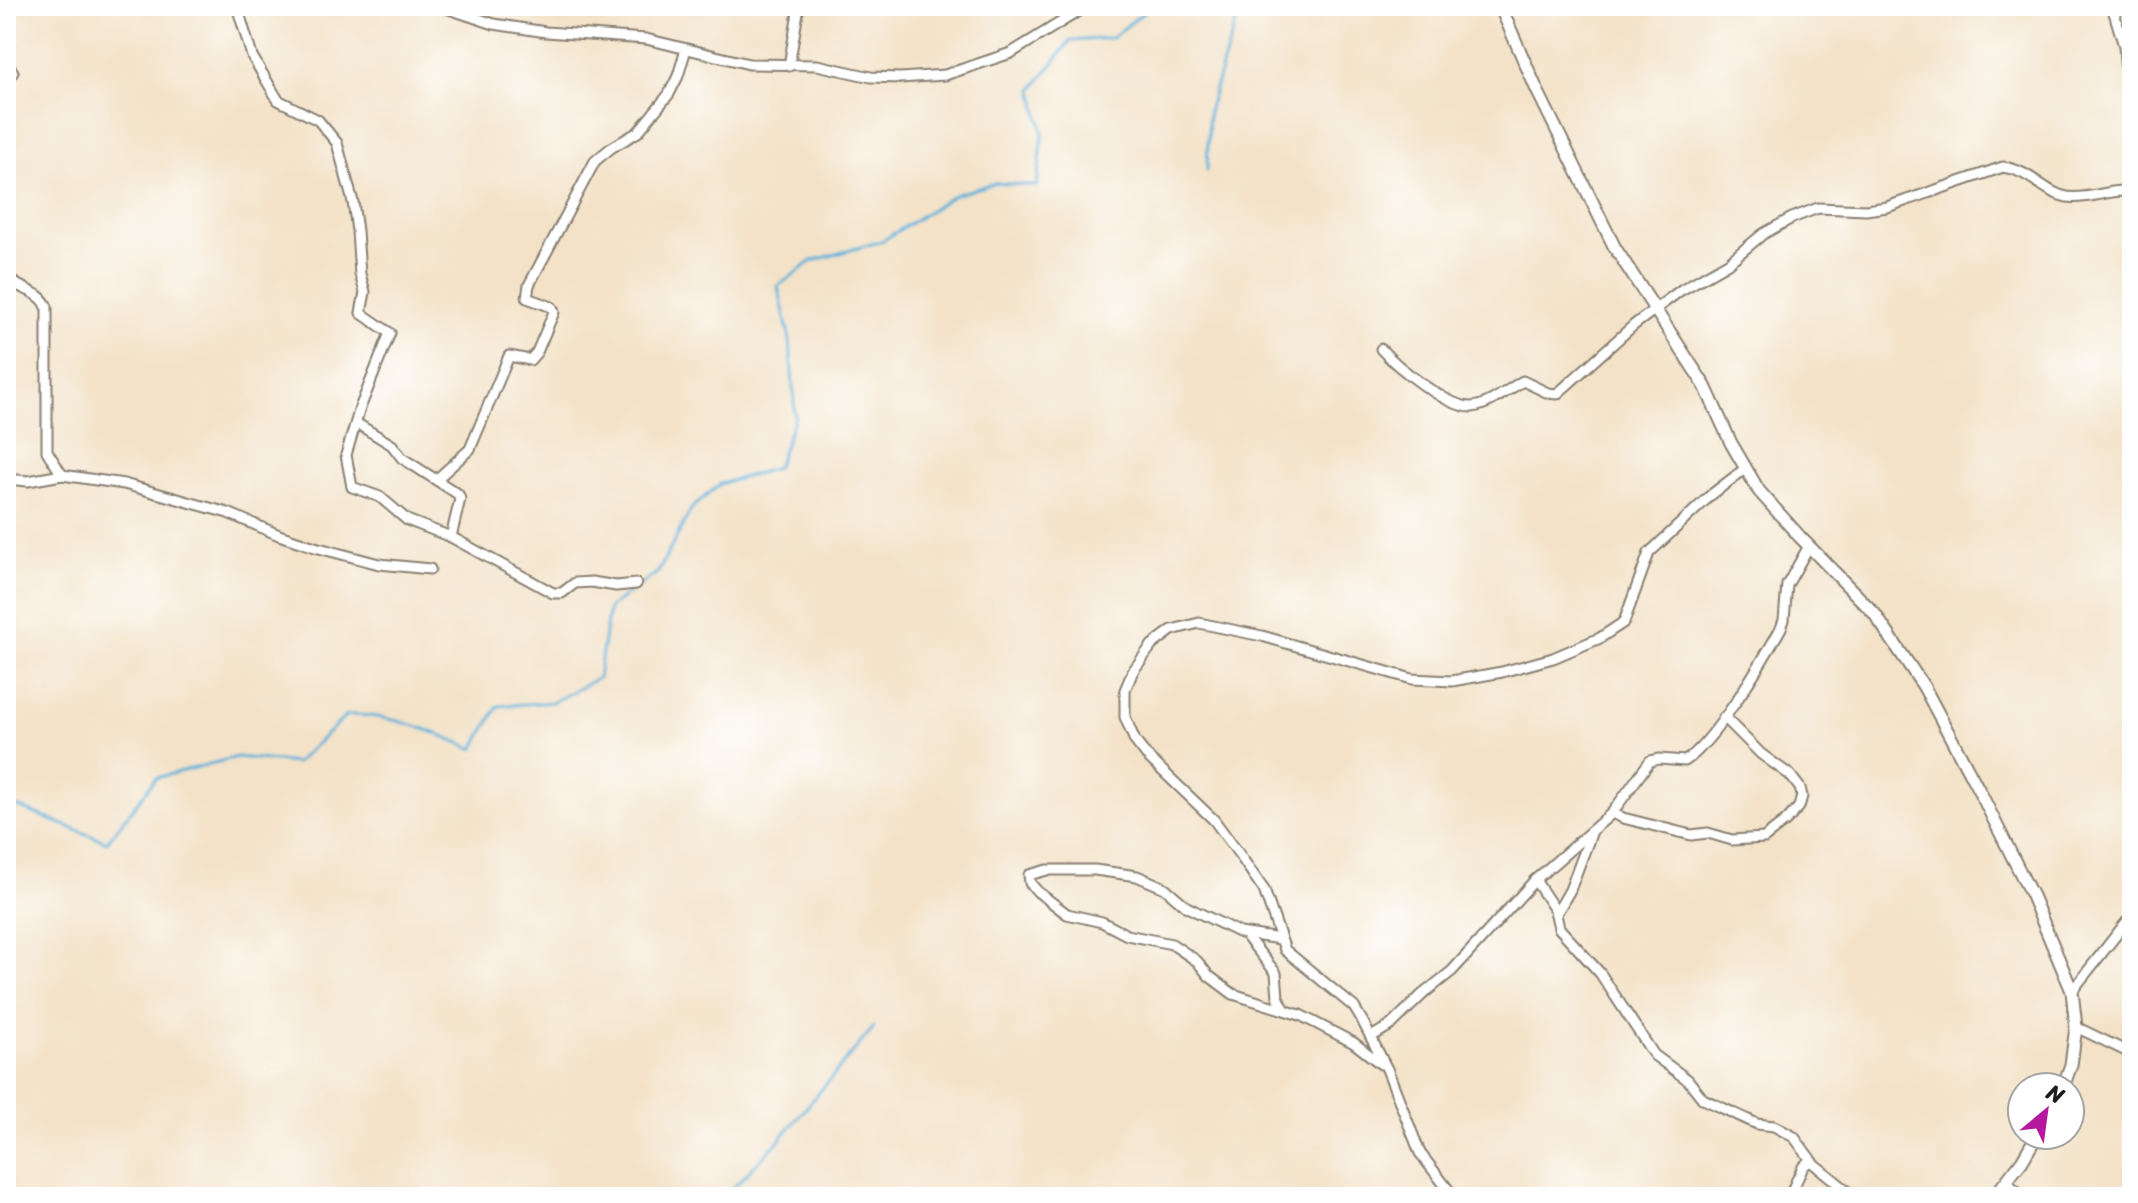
<svg xmlns="http://www.w3.org/2000/svg" width="2138" height="1203" font-family="Sriracha,sans-serif">
	<style>
		.lines { fill: none; stroke-linecap: round; stroke-linejoin: round }
		.stream { stroke: #60b1db; stroke-width: 3 }
		.minor-casing { stroke: #887f72; stroke-width: 13 }
		.tertiary-casing { stroke: #887f72; stroke-width: 15 }
		.minor { stroke: #fff; stroke-width: 9 }
		.tertiary { stroke: #fff; stroke-width: 11 }
	</style>
	<rect width="100%" height="100%" fill="#fff"/>
	<filter id="ink" filterUnits="userSpaceOnUse"><feTurbulence type="fractalNoise" baseFrequency=".0125" numOctaves="2"/><feDisplacementMap in="SourceGraphic" scale="16" xChannelSelector="R" yChannelSelector="G"/><feConvolveMatrix kernelMatrix="1 2 1 2 8 2 1 2 1" color-interpolation-filters="sRGB"/></filter>
	<filter id="wash" filterUnits="userSpaceOnUse"><feTurbulence type="fractalNoise" baseFrequency=".006" numOctaves="4" result="noise"/><feDisplacementMap in="SourceGraphic" scale="32" xChannelSelector="R" yChannelSelector="G"/><feGaussianBlur stdDeviation="1.8" result="paint"/><feColorMatrix in="noise" values="0 0 0 0 0 0 0 0 0 0 0 0 0 0 0 0 0 1.4 0 .05"/><feComposite in="paint" operator="in"/></filter>
	<g filter="url(#wash)">
		<rect width="100%" height="100%" fill="#f3e2c7"/>
		<g class="lines">
			<g class="stream">
				<path d="M 1207,170 L 1209,108 L 1241,6"/>
				<path d="M 6,808 L 16,806 L 107,842 L 156,778 L 237,757 L 296,763 L 347,715 C 393,714 432,731 474,749 L 498,706 L 553,702 L 598,678 L 609,608 L 658,572 L 692,508 L 720,484 L 776,468 L 795,417 L 790,340 L 778,286 L 812,261 L 882,241 L 954,195 L 995,183 L 1037,186 L 1043,134 L 1033,89 L 1070,41 L 1112,38 L 1151,6"/>
				<path d="M 724,1197 L 775,1145 L 874,1027"/>
			</g>
		</g>
	</g>
	<g filter="url(#ink)">
		<g class="lines">
			<g class="minor-casing">
				<g id="minor">
					<path d="M 237,6 L 252,56 L 278,100 L 318,120 L 337,143 L 353,202 L 357,231 L 360,274 L 365,292 L 361,313 L 390,333 L 360,408 L 346,455 L 352,487 L 380,497 L 407,520 L 451,537 L 553,593 L 562,593 L 575,583 L 592,582 L 616,586 L 636,584"/>
					<path d="M 440,6 L 494,24 L 546,32 L 646,39 L 749,64 L 817,65 L 871,77 L 900,78 L 945,75 L 1011,53 L 1087,6"/>
					<path d="M 2112,6 L 2124,46 L 2127,88 L 2132,111"/>
					<path d="M 6,62 L 13,72 L 6,83"/>
					<path d="M 789,66 L 799,6"/>
					<path d="M 6,275 C 17,291 40,289 47,307 L 47,451 L 62,475"/>
					<path d="M 1381,349 C 1396,366 1448,408 1472,407 C 1491,405 1508,389 1523,381 L 1548,393 L 1557,394 L 1634,325 L 1681,290 L 1728,263 L 1763,234 L 1792,218 L 1818,208 L 1866,210 L 1887,207 L 2003,167 C 2032,171 2044,193 2067,197 C 2089,200 2110,189 2132,191"/>
					<path d="M 356,423 L 392,445 L 402,458 L 458,494 L 460,499 L 451,537"/>
					<path d="M 6,479 L 28,481 L 62,475 L 124,484 L 228,513 L 279,535 L 315,547 L 379,564 L 430,569"/>
					<path d="M 437,479 L 470,449 L 509,356 L 530,360 L 537,352 L 554,312 L 552,307 L 527,298 L 529,285 L 595,161 L 611,148 L 638,132 L 669,94 L 678,76 L 686,49"/>
					<path d="M 1612,813 L 1623,818 L 1691,835 L 1708,833 L 1732,840 L 1764,838 L 1786,821 L 1799,807 L 1802,796 L 1800,788 L 1790,775 L 1761,754 L 1724,717"/>
					<path d="M 1535,880 L 1555,910 L 1559,928 L 1600,973 L 1654,1055 L 1688,1080 L 1703,1099 L 1757,1124 L 1774,1126 L 1794,1137 L 1814,1164 L 1855,1197"/>
					<path d="M 1556,914 L 1570,890 L 1591,834"/>
					<path d="M 1247,937 L 1276,973 L 1278,997 L 1285,1010"/>
					<path d="M 1280,939 L 1240,933 L 1187,907 L 1165,888 L 1137,876 L 1095,870 L 1047,870 L 1029,875 L 1030,883 L 1038,892 L 1067,914 L 1102,922 L 1127,935 L 1172,944 L 1197,961 L 1209,976 L 1233,994 L 1300,1015 L 1354,1043 L 1381,1064"/>
					<path d="M 2072,991 L 2132,915"/>
					<path d="M 2076,1027 L 2132,1054"/>
					<path d="M 1371,1037 L 1391,1025 L 1423,994 L 1452,971 L 1535,880 L 1612,813 L 1650,761 L 1659,759 L 1685,761 C 1714,743 1763,660 1781,628 L 1784,620 L 1787,585 L 1809,546"/>
					<path d="M 2006,1182 L 2024,1197"/>
					<path d="M 1454,1197 L 1420,1153 L 1387,1069 L 1363,1022 L 1354,1007 L 1285,950 L 1264,890 L 1239,854 L 1214,820 L 1146,755 L 1135,741 L 1125,717 L 1125,690 L 1133,671 L 1152,645 L 1172,630 L 1199,623 L 1262,636 L 1412,679 L 1452,681 L 1502,672 L 1553,658 L 1600,638 L 1624,622 L 1649,553 L 1711,495 L 1746,468"/>
					<path d="M 1789,1197 L 1803,1167 L 1810,1160"/>
				</g>
			</g>
			<g class="tertiary-casing">
				<g id="tertiary">
					<path d="M 1500,6 L 1537,90 L 1615,248 L 1705,386 L 1731,443 L 1759,491 L 1800,537 L 1874,613 L 1924,687 L 1983,798 L 2032,896 L 2072,991 L 2076,1027 L 2071,1065 L 2063,1087"/>
					<path d="M 1994,1197 L 2022,1161 L 2037,1135"/>
				</g>
			</g>
			<use href="#minor" class="minor"/>
			<use href="#tertiary" class="tertiary"/>
		</g>
	</g>
	<rect width="2138" height="1203" fill="none" stroke="#fff" stroke-width="32"/>
	<g transform="translate(2046 1111) rotate(29)"><circle r="38" fill="#ffffff" stroke="#a4a4a4" stroke-width="2"/>
	<path d="M0-6L14 30L0 20L-14 30Z" fill="#b5179e"/>
	<text y="-12" font-size="22" font-weight="bold" text-anchor="middle" fill="#1c1c1c">N</text>
	</g>
</svg>
